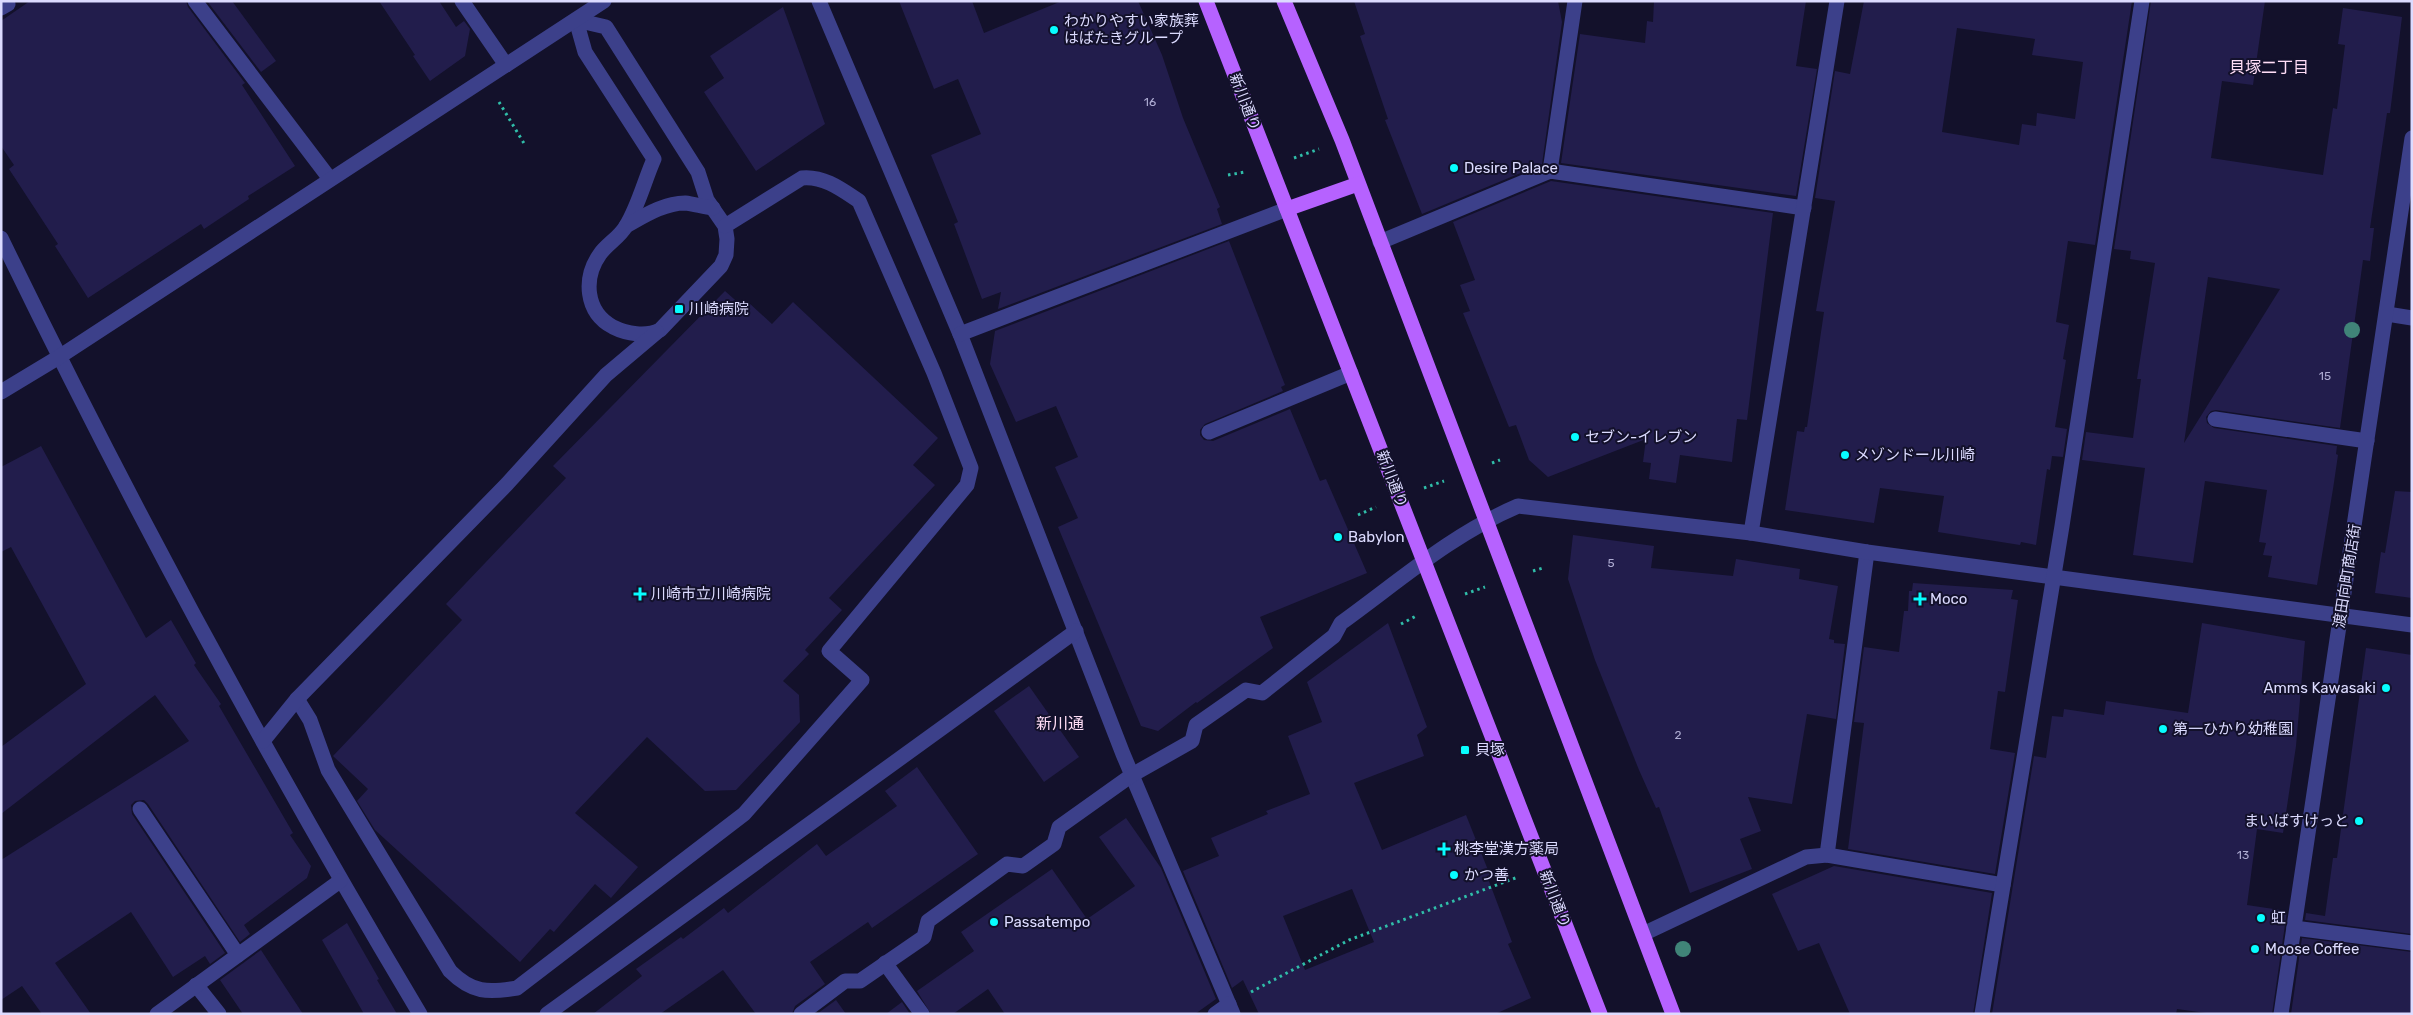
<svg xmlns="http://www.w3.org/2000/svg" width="2413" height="1015" font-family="Rubik,'Noto Sans JP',sans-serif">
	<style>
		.building { fill: #221d4c; fill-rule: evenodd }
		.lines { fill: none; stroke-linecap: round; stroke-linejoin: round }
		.path { stroke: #30bea9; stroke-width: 3; stroke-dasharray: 2.5 4; stroke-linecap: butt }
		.minor { stroke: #3c408a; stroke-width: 15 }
		.major { stroke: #b662ff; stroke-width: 15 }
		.tree { fill: #408478 }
		.poi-dot { fill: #07fdff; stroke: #13112b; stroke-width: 2 }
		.labels { text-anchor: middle; stroke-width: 4; stroke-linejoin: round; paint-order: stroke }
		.number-label { font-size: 12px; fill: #aeacd2 }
		.poi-label { font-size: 15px; fill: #dcdbff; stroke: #13112b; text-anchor: start }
		.street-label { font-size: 15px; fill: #dcdbff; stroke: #13112b }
		.neighbourhood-label { font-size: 16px; fill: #ffddf6; stroke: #13112b }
	</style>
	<rect width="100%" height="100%" fill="#13112b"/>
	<g class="building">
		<path d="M 30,1 L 186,1 L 188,7 L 245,83 L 242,85 L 295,166 L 248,196 L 249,199 L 204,229 L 201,224 L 88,298 L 55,246 L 58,244 L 9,169 L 14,165 L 1,146 L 1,21 Z"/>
		<path d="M 207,1 L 232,1 L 276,61 L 261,72 Z"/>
		<path d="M 379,1 L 439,1 L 456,27 L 464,21 L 470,29 L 465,56 L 430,81 L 413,56 L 415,55 Z"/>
		<path d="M 899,1 L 972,1 L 984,33 L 1062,1 L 1138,1 L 1162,55 L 1183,118 L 1220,207 L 1217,209 L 1222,224 L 998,309 L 1001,292 L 982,299 L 954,224 L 958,222 L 931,155 L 981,134 L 958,79 L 934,89 Z"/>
		<path d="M 1354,1 L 1558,1 L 1562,22 L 1542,164 L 1422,214 L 1385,120 L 1388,119 L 1360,36 L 1365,34 Z"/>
		<path d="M 1654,1 L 1806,1 L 1796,66 L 1817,69 L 1796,196 L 1561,163 L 1580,34 L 1645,43 L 1647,21 L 1653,22 Z"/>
		<path d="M 1864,1 L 2132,1 L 2095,245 L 2068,241 L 2056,322 L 2069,325 L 2063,359 L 2066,360 L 2055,427 L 2067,429 L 2063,457 L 2052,456 L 2050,470 L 2047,469 L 2036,545 L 2021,542 L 2020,545 L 1938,532 L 1944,496 L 1880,488 L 1874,523 L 1785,510 L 1797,431 L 1804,432 L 1805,427 L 1807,427 L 1824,312 L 1816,311 L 1835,201 L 1815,198 L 1835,71 L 1850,74 ZM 1957,28 L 2035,39 L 2032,55 L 2083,62 L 2075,119 L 2037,113 L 2036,126 L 2022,124 L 2019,145 L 1942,132 Z"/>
		<path d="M 2151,1 L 2265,1 L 2253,85 L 2222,81 L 2211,158 L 2323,175 L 2333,108 L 2337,109 L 2345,45 L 2338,44 L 2343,8 L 2402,17 L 2390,113 L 2387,113 L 2370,228 L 2374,228 L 2370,261 L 2363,260 L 2340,428 L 2216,410 L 2211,411 L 2206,417 L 2207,423 L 2214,428 L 2337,446 L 2336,454 L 2338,455 L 2333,489 L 2317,585 L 2268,577 L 2272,556 L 2263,555 L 2266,543 L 2259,542 L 2267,490 L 2205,481 L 2193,563 L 2133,555 L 2145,468 L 2082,460 L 2086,432 L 2133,438 L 2141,379 L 2137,379 L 2155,263 L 2130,259 L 2131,251 L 2114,249 ZM 2208,277 L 2280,289 L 2184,443 Z"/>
		<path d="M 783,7 L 825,124 L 756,171 L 704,92 L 724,78 L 710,56 Z"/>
		<path d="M 1551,181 L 1773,213 L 1747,420 L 1737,419 L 1732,462 L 1680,455 L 1676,483 L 1649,479 L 1651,463 L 1643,462 L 1646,439 L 1548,477 L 1529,460 L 1516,425 L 1509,427 L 1463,313 L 1470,311 L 1460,285 L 1475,280 L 1453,222 Z"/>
		<path d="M 1229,241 L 1285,385 L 1281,387 L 1283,391 L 1205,424 L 1200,430 L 1200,435 L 1204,440 L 1213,441 L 1290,409 L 1320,481 L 1326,479 L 1367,573 L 1260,617 L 1273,648 L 1197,703 L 1196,702 L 1158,731 L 1141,726 L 1058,527 L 1078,518 L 1055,467 L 1078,457 L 1056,406 L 1016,422 L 990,364 L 995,331 Z"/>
		<path d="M 725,291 L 743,307 L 748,302 L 772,324 L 793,302 L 938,438 L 913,465 L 935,485 L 829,598 L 842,610 L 805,650 L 809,654 L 783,681 L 799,695 L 800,722 L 736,790 L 705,791 L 647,737 L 575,813 L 638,867 L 611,898 L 595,884 L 554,932 L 550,929 L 520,962 L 375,830 L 357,801 L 368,789 L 333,756 L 462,620 L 446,604 L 566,478 L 553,466 Z"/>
		<path d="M 41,446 L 146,638 L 171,620 L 196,663 L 194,665 L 221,704 L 219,706 L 293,833 L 290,835 L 311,866 L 307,878 L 244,925 L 250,934 L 240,942 L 148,804 L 144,800 L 135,801 L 131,805 L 132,814 L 225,953 L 210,964 L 205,956 L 173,977 L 131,912 L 55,963 L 91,1014 L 42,1014 L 22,986 L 1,1000 L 1,860 L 189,741 L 155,695 L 1,814 L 1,747 L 86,684 L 11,547 L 1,552 L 1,467 Z"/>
		<path d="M 2395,491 L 2412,492 L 2412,598 L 2375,593 L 2381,552 L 2385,553 Z"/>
		<path d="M 1573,535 L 1654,546 L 1651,568 L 1733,576 L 1736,559 L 1800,569 L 1799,579 L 1838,586 L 1829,639 L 1834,640 L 1834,643 L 1845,644 L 1836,719 L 1807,714 L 1792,804 L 1748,797 L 1761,831 L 1740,839 L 1752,869 L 1690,893 L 1659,807 L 1656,808 L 1639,770 L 1595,660 L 1568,579 Z"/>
		<path d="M 1913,583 L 2013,590 L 2011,599 L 2018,600 L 2005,692 L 1998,691 L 1990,749 L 2015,753 L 1995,874 L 1848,849 L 1864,723 L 1854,722 L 1864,647 L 1899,652 L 1904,611 L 1908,611 L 1909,591 L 1912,591 Z"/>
		<path d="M 1388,623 L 1427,727 L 1417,735 L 1424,756 L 1354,783 L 1382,850 L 1466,815 L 1490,875 L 1487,876 L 1512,942 L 1508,944 L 1531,998 L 1495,1014 L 1259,1014 L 1243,980 L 1232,988 L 1183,871 L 1219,856 L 1211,838 L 1268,814 L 1266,811 L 1310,794 L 1288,736 L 1322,722 L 1307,682 ZM 1352,889 L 1374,942 L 1305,970 L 1283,916 Z"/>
		<path d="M 2202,623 L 2305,641 L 2296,746 L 2283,833 L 2257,829 L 2247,905 L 2287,911 L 2272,1014 L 2213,1014 L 2177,1009 L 2176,1014 L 1992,1014 L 2034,756 L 2046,758 L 2052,716 L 2063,717 L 2064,709 L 2104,715 L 2106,701 L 2188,713 Z"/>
		<path d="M 2366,648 L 2412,655 L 2412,934 L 2305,920 L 2306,913 L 2325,916 L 2333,858 L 2337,858 Z"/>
		<path d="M 1029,686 L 1079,757 L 1044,782 L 994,711 Z"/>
		<path d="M 917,767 L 978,854 L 872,928 L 868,922 L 810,962 L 825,984 L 795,1006 L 792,1014 L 756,1014 L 723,970 L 660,1014 L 593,1014 L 642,976 L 636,969 L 681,937 L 683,939 L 724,908 L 728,913 L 817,844 L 826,856 L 897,806 L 885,791 Z"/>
		<path d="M 1126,818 L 1161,868 L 1216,999 L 1195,1014 L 1005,1014 L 988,989 L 953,1014 L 931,1014 L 917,991 L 974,951 L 961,932 L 1052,869 L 1087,919 L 1135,886 L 1099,837 Z"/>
		<path d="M 1834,866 L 1992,893 L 1973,1014 L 1850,1014 L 1819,943 L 1798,951 L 1772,894 Z"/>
		<path d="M 347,923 L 379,979 L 377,980 L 397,1014 L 364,1014 L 322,940 Z"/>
		<path d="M 2302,938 L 2412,952 L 2412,1014 L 2291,1014 Z"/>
		<path d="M 261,950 L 276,973 L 303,1014 L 243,1014 L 220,980 Z"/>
		<path d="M 836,1000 L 846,1014 L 817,1014 Z"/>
		<path d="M 902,1002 L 910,1014 L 886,1014 Z"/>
	</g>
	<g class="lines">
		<g class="path">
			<path d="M 499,102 L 525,145"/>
			<path d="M 1294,158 L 1319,149"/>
			<path d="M 1228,175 L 1245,172"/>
			<path d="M 1492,463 L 1500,460"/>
			<path d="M 1424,488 L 1444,481"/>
			<path d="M 1358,515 L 1376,507"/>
			<path d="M 1533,571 L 1543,568"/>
			<path d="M 1465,594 L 1485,587"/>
			<path d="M 1401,624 L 1418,615"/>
			<path d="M 1251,992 L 1349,940 L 1518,877"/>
		</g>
		<g class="minor">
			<path d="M 195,1 L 330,179"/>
			<path d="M 462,1 L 506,65"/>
			<path d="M 819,1 L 960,334 L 1123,754 L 1233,1014"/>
			<path d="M 1,8 L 8,4"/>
			<path d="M 576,20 L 606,27 L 698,172 L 707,200 L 725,226 L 727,239 L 726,255 L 721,266 L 660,330 C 646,337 627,334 613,327 C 585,312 583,278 600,254 C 607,244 620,237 626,226 C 638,207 645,179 654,159 L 585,52 Z"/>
			<path d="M 1550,171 L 1575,1"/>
			<path d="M 626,226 C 644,216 664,203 685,203 C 694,204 704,207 713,208"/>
			<path d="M 1,238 C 129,502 269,761 420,1014"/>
			<path d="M 1380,242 L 1550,171 L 1804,208"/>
			<path d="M 2387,314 L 2412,318"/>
			<path d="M 960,334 L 1287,209"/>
			<path d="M 1,392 L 59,357 L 604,1"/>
			<path d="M 2215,419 L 2367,441"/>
			<path d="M 1209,432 L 1351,373"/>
			<path d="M 1751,533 L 1837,1"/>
			<path d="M 297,699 L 310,720 L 328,770 L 450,971 C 472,993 488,993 517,988 L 744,814 L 862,680 L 829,651 L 967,485 L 971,468 L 934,373 L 859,201 C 841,189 824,176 802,178 L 725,226"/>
			<path d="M 263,741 L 297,699 L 507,484 L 606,375 L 657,332"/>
			<path d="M 140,809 L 238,955"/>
			<path d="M 1827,855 L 1867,552"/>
			<path d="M 2294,928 L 2412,943"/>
			<path d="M 1643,934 L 1806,857 L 1827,855 L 2003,885"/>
			<path d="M 885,963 L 922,1014"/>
			<path d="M 196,985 L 219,1014"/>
			<path d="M 157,1014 L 340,881"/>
			<path d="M 547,1014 L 1076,631"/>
			<path d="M 801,1014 L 845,981 L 860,981 L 924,937 L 928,921 L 1007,864 L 1023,866 L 1054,844 L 1059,827 L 1132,775 L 1192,741 L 1196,725 L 1246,690 L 1262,693 L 1334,636 L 1341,623 C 1398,582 1452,534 1518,506 L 1751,533 L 1867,552 L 2412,625"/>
			<path d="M 1215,1014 L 1229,1004"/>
			<path d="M 1982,1014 L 2062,526 L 2142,1"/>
			<path d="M 2281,1014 L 2412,138"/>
		</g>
		<g class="major">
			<path d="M 1206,1 L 1600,1014"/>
			<path d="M 1284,1 L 1342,140 L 1673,1014"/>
			<path d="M 1287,209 L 1358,184"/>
		</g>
	</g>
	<g class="tree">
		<circle cx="2352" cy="330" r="8"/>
		<circle cx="1683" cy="949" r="8"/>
	</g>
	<g class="poi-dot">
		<circle cx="1054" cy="30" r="5"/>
		<circle cx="1454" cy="168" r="5"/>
		<rect x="674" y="304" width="10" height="10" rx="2.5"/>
		<circle cx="1575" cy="437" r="5"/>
		<circle cx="1845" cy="455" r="5"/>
		<circle cx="1338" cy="537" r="5"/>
		<path d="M637.5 586.5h5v5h5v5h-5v5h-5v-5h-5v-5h5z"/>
		<path d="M1917.5 591.5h5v5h5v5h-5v5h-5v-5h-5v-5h5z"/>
		<circle cx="2386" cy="688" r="5"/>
		<circle cx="2163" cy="729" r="5"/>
		<rect x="1460" y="745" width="10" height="10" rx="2.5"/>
		<circle cx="2359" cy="821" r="5"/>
		<path d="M1441.5 841.5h5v5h5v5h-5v5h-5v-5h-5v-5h5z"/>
		<circle cx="1454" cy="875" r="5"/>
		<circle cx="2261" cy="918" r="5"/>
		<circle cx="994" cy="922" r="5"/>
		<circle cx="2255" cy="949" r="5"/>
	</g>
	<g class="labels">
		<g class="number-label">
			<text x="1150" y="106">16</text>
			<text x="2325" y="380">15</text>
			<text x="1611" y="567">5</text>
			<text x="1678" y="739">2</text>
			<text x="2243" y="859">13</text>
		</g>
		<g class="poi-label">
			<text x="1064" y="26">わかりやすい家族葬<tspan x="1064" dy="17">はばたきグループ</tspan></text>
			<text x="1464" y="173">Desire Palace</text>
			<text x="689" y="314">川崎病院</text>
			<text x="1585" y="442">セブン-イレブン</text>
			<text x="1855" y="460">メゾンドール川崎</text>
			<text x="1348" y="542">Babylon</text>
			<text x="651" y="599">川崎市立川崎病院</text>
			<text x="1930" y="604">Moco</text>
			<text x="2376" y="693" text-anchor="end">Amms Kawasaki</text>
			<text x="2173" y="734">第一ひかり幼稚園</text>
			<text x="1475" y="755">貝塚</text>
			<text x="2349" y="826" text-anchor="end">まいばすけっと</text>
			<text x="1454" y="854">桃李堂漢方薬局</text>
			<text x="1464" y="880">かつ善</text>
			<text x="2271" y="923">虹</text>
			<text x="1004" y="927">Passatempo</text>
			<text x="2265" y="954">Moose Coffee</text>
		</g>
		<g class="street-label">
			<text transform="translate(1245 102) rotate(69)" y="5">新川通り</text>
			<text transform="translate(1392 479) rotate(69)" y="5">新川通り</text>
			<text transform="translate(2347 576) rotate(-81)" y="5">渡田向町商店街</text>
			<text transform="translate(1555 899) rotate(69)" y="5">新川通り</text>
		</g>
		<g class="neighbourhood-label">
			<text x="2269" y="73">貝塚二丁目</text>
			<text x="1060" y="729">新川通</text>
		</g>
	</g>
	<rect width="2413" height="1015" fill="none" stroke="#dcdbff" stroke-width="5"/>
</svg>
